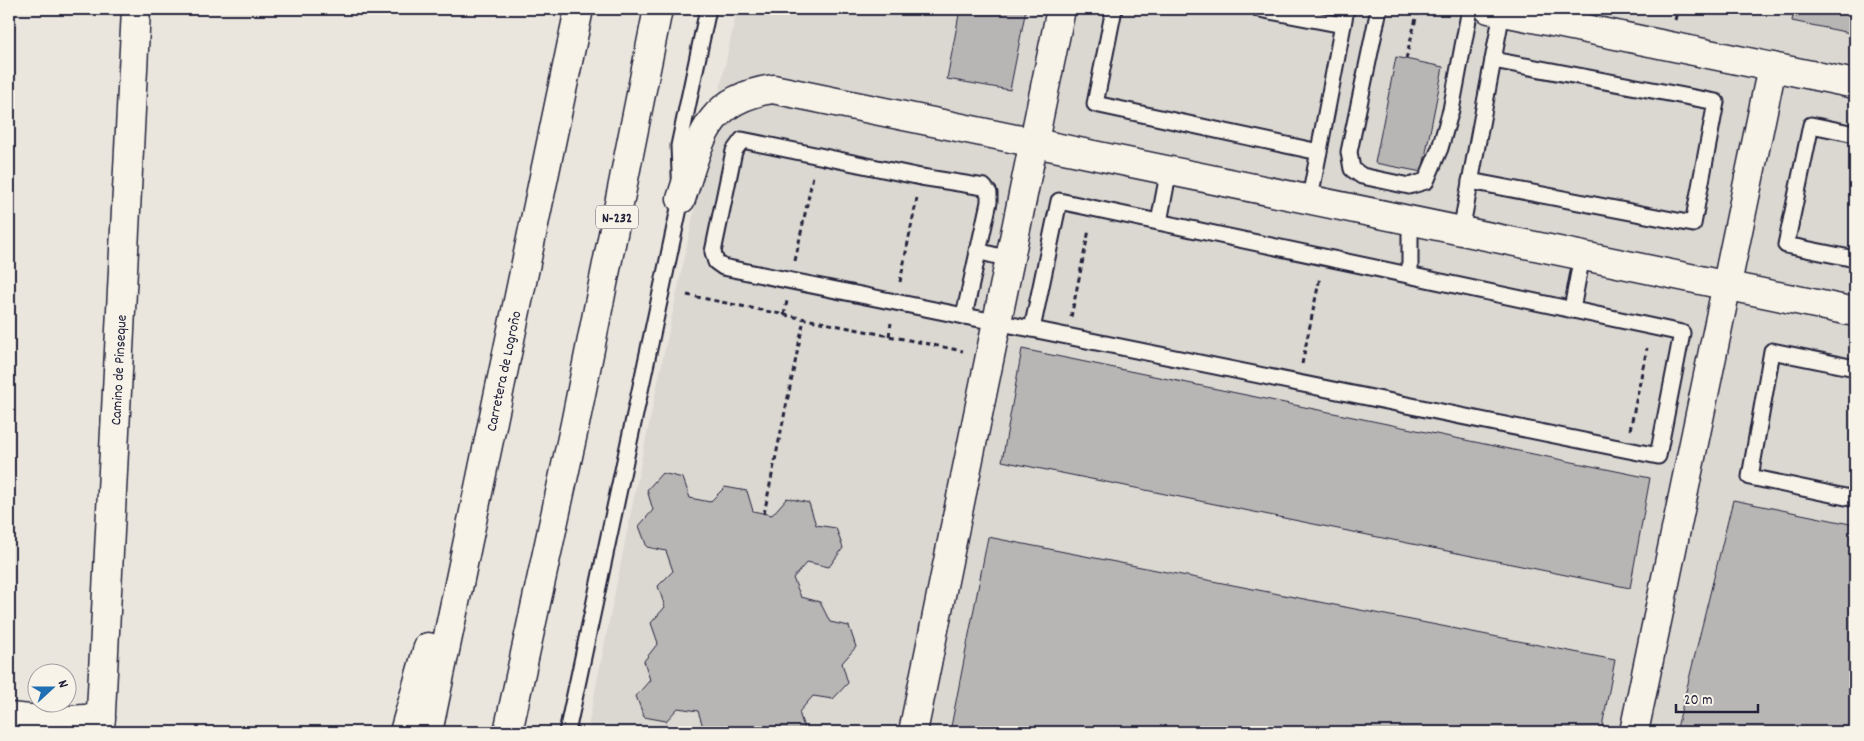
<svg xmlns="http://www.w3.org/2000/svg" width="1864" height="741" font-family="Dekko,sans-serif">
	<style>
		.built { fill: #dbd8d2 }
		.building { fill: #b8b6b5; stroke: #22223b }
		.lines { fill: none; stroke-linecap: round; stroke-linejoin: round }
		.lane-casing { stroke: #22223b; stroke-width: 19 }
		.street-casing { stroke: #22223b; stroke-width: 31 }
		.highway-casing { stroke: #22223b; stroke-width: 31 }
		.path { stroke: #22223b; stroke-width: 3; stroke-dasharray: 5 4; stroke-linecap: butt }
		.lane { stroke: #f7f3e8; stroke-width: 15 }
		.street { stroke: #f7f3e8; stroke-width: 28 }
		.highway { stroke: #f7f3e8; stroke-width: 28 }
		.labels { text-anchor: middle; stroke-width: 4; stroke-linejoin: round; paint-order: stroke }
		.shield { fill: #f7f3e8; stroke: #62616f; stroke-width: 1 }
		.shield-label { font-size: 14px; font-weight: bold; fill: #22223b }
		.street-label { font-size: 15px; fill: #22223b; stroke: #f7f3e8 }
	</style>
	<rect width="100%" height="100%" fill="#eae6de"/>
	<filter id="ink" filterUnits="userSpaceOnUse"><feTurbulence type="fractalNoise" baseFrequency=".02" numOctaves="2"/><feDisplacementMap in="SourceGraphic" scale="10" xChannelSelector="R" yChannelSelector="G"/><feConvolveMatrix kernelMatrix="1 2 1 2 8 2 1 2 1" color-interpolation-filters="sRGB"/></filter>
	<g filter="url(#ink)">
		<path class="built" d="M 737,9 L 1855,9 L 1855,732 L 587,732 L 642,457 Z"/>
		<g class="building">
			<path d="M 960,9 L 1026,9 L 1010,90 L 947,79 Z"/>
			<path d="M 1794,9 L 1855,9 L 1855,34 L 1792,21 Z"/>
			<path d="M 1396,57 L 1443,67 L 1422,172 L 1375,163 Z"/>
			<path d="M 1022,349 L 1650,478 L 1630,588 L 1002,461 Z"/>
			<path d="M 662,473 L 683,478 L 690,498 L 710,502 L 725,487 L 747,491 L 753,511 L 772,515 L 787,498 L 809,503 L 816,525 L 836,528 L 843,548 L 829,567 L 807,562 L 793,578 L 801,597 L 820,602 L 830,622 L 849,626 L 856,647 L 842,663 L 848,683 L 833,699 L 813,696 L 799,712 L 805,731 L 804,732 L 702,732 L 704,730 L 698,711 L 678,708 L 666,721 L 644,717 L 636,696 L 650,680 L 644,661 L 658,643 L 651,623 L 665,607 L 658,586 L 673,571 L 666,551 L 647,547 L 639,526 L 653,510 L 647,490 Z"/>
			<path d="M 1733,500 L 1855,525 L 1855,732 L 1676,732 Z"/>
			<path d="M 988,537 L 1615,660 L 1601,732 L 950,732 Z"/>
		</g>
		<g class="lines">
			<g class="lane-casing">
				<g id="lane">
					<path d="M 1114,9 L 1095,104 L 1319,152"/>
					<path d="M 1259,9 L 1343,25"/>
					<path d="M 1379,9 L 1349,152 L 1352,169 L 1362,176 L 1409,186 L 1426,181 L 1440,148 L 1451,110 L 1470,9"/>
					<path d="M 1855,134 L 1811,125 L 1786,245 L 1855,259"/>
					<path d="M 742,140 L 921,177 L 984,187 L 989,193 L 989,202 L 964,316 L 723,267 L 716,262 L 713,252 L 734,151 Z"/>
					<path d="M 1470,181 L 1693,224 L 1716,102 L 1493,60"/>
					<path d="M 1310,198 L 1346,9"/>
					<path d="M 1059,201 L 1682,333 L 1658,456 L 1032,329 Z"/>
					<path d="M 1410,220 L 1410,274"/>
					<path d="M 1159,222 L 1169,169"/>
					<path d="M 1461,231 L 1502,12"/>
					<path d="M 977,251 L 1009,259"/>
					<path d="M 1572,309 L 1582,256"/>
					<path d="M 964,316 L 1032,329"/>
					<path d="M 1855,368 L 1772,351 L 1750,477 L 1855,499"/>
					<path d="M 567,732 L 681,199 L 679,146 L 708,9"/>
				</g>
			</g>
			<g class="street-casing">
				<g id="street">
					<path d="M 1489,9 L 1855,84"/>
					<path d="M 681,199 C 700,142 704,99 773,89 L 1855,312"/>
					<path d="M 9,717 L 52,721 L 101,718"/>
					<path d="M 100,732 L 136,9"/>
					<path d="M 913,732 L 1061,9"/>
					<path d="M 1634,732 L 1772,67"/>
				</g>
			</g>
			<g class="highway-casing">
				<g id="highway">
					<path d="M 404,732 L 428,647"/>
					<path d="M 428,732 L 579,9"/>
					<path d="M 508,732 L 575,424 L 658,9"/>
				</g>
			</g>
			<g class="path">
				<path d="M 1675,20 L 1678,9"/>
				<path d="M 1406,59 L 1418,10"/>
				<path d="M 795,261 L 813,176"/>
				<path d="M 900,282 L 917,198"/>
				<path d="M 687,295 L 963,351"/>
				<path d="M 784,315 L 787,301"/>
				<path d="M 1071,317 L 1089,230"/>
				<path d="M 889,336 L 891,323"/>
				<path d="M 1302,364 L 1320,277"/>
				<path d="M 1630,430 L 1647,348"/>
				<path d="M 764,514 L 804,319"/>
			</g>
			<use href="#lane" class="lane"/>
			<use href="#street" class="street"/>
			<use href="#highway" class="highway"/>
		</g>
	</g>
	<g class="labels">
		<rect class="shield" x="596" y="205.5" width="42" height="23" rx="4"/>
		<g class="shield-label">
			<text x="617" y="222">N-232</text>
		</g>
		<g class="street-label">
			<text transform="translate(118 370) rotate(-87)" y="5">Camino de Pinseque</text>
			<text transform="translate(503 371) rotate(-78)" y="5">Carretera de Logroño</text>
		</g>
	</g>
	<rect width="1864" height="741" fill="none" stroke="#f7f3e8" stroke-width="30"/>
	<rect x="15" y="15" width="1834" height="711" fill="none" stroke="#22223b" stroke-width="2" filter="url(#ink)"/>
	<g transform="translate(52 688) rotate(69)"><circle r="24" fill="#f7f3e8" stroke="#a29fa3"/>
	<path d="M0-4L9 19L0 12L-9 19Z" fill="#1f6fb2"/>
	<text y="-8" font-size="14" font-weight="bold" text-anchor="middle" fill="#22223b">N</text>
	</g>
	<path d="M1676 704v8h82v-8" fill="none" stroke="#22223b" stroke-width="2.5"/>
	<text x="1684" y="704" font-size="15" fill="#22223b" stroke="#f7f3e8" stroke-width="4" paint-order="stroke">20 m</text>
</svg>
